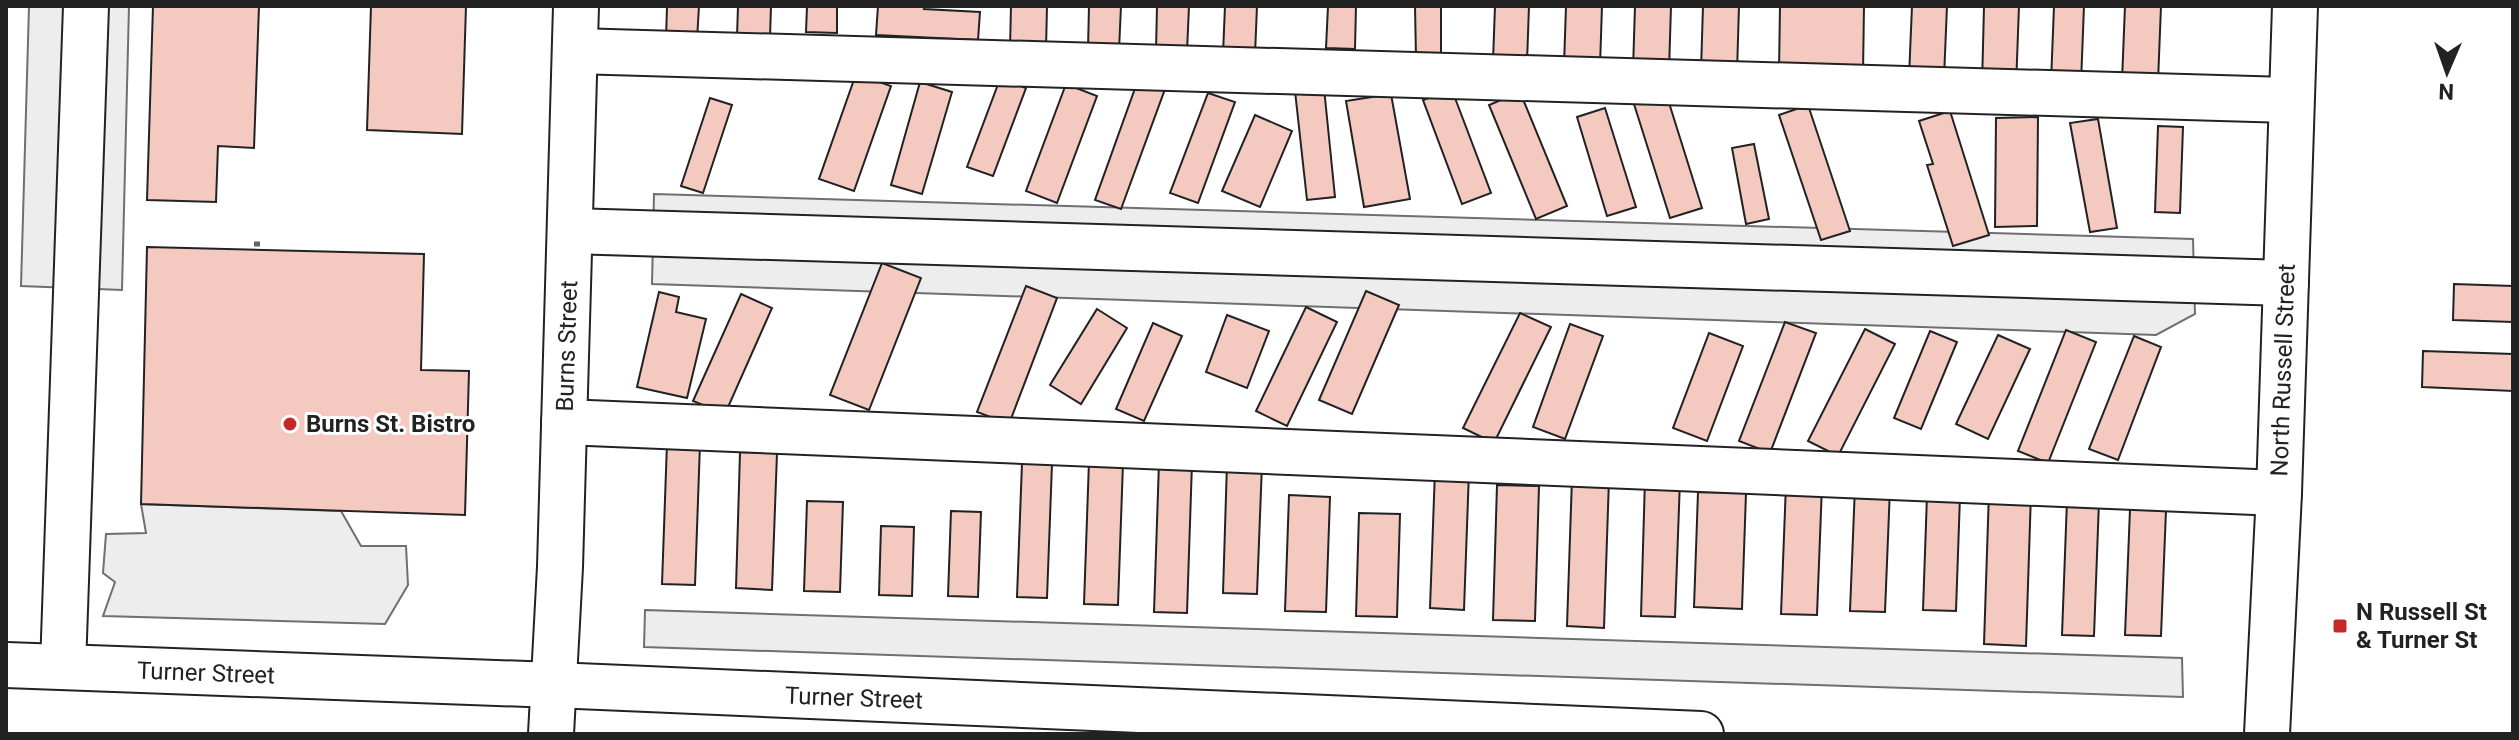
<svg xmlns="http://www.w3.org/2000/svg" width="2519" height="740" font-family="Roboto,sans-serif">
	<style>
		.parking { fill: #ededed; stroke: #6f6f6f; stroke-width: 2 }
		.building { fill: #f3c9c0; stroke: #222; stroke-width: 2 }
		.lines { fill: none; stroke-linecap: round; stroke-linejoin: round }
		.minor-casing { stroke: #222; stroke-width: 48 }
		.path { stroke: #646464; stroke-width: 5; stroke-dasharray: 6 4; stroke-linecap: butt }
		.minor { stroke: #fff; stroke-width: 44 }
		.poi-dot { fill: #c62828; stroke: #fff; stroke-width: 3 }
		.labels { text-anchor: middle; stroke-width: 6; stroke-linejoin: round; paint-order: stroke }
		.street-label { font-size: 24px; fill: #222; stroke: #fff }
		.poi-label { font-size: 24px; font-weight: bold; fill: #222; stroke: #fff; text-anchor: start }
	</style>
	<rect width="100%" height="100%" fill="#fff"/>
	<g class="parking">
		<path d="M 29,6 L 129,6 L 122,290 L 21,286 Z"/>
		<path d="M 654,194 L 2193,239 L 2195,314 L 2156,335 L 652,284 Z"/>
		<path d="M 141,504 L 341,511 L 361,546 L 406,546 L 408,585 L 385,624 L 103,616 L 115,582 L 103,573 L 106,534 L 146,533 Z"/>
		<path d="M 645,610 L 2182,658 L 2183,697 L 644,647 Z"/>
	</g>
	<g class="building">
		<path d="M 153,6 L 259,6 L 254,148 L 218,146 L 216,202 L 147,200 Z"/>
		<path d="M 371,6 L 466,6 L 462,134 L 367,130 Z"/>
		<path d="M 667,6 L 699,6 L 697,40 L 666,39 Z"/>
		<path d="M 738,6 L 771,6 L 770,38 L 737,37 Z"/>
		<path d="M 807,6 L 837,6 L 837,33 L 806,32 Z"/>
		<path d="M 878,6 L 925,6 L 924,9 L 980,12 L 978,40 L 876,35 Z"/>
		<path d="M 1011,6 L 1047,6 L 1046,49 L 1010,48 Z"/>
		<path d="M 1089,6 L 1121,6 L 1119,50 L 1088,49 Z"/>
		<path d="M 1157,6 L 1189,6 L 1187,52 L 1156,51 Z"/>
		<path d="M 1225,6 L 1257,6 L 1255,55 L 1223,54 Z"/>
		<path d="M 1328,6 L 1356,6 L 1355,49 L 1326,48 Z"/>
		<path d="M 1415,6 L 1441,6 L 1441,58 L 1416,58 Z"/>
		<path d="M 1495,6 L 1529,6 L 1527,62 L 1493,61 Z"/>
		<path d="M 1566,6 L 1602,6 L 1600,66 L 1564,65 Z"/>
		<path d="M 1635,6 L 1671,6 L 1669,71 L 1633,70 Z"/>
		<path d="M 1703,6 L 1739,6 L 1737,72 L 1701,70 Z"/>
		<path d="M 1780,6 L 1864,6 L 1863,73 L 1779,71 Z"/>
		<path d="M 1912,6 L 1947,6 L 1944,78 L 1909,77 Z"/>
		<path d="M 1984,6 L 2019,6 L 2016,87 L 1982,86 Z"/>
		<path d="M 2054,6 L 2084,6 L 2081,83 L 2051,82 Z"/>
		<path d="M 2125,6 L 2161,6 L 2158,82 L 2122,81 Z"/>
		<path d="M 856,74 L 891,86 L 854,191 L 819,179 Z"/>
		<path d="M 1000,79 L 1026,88 L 993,176 L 967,167 Z"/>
		<path d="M 1138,80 L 1165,89 L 1121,209 L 1095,200 Z"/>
		<path d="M 920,82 L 952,92 L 922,194 L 891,185 Z"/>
		<path d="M 1066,84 L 1097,96 L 1057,203 L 1026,191 Z"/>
		<path d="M 1324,88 L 1335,197 L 1307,200 L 1295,91 Z"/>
		<path d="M 1452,90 L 1491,193 L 1462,204 L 1423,100 Z"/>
		<path d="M 1665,90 L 1702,208 L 1670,218 L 1633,101 Z"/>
		<path d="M 1520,92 L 1567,206 L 1536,219 L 1489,105 Z"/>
		<path d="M 1208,93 L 1235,102 L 1198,203 L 1170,193 Z"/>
		<path d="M 1391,94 L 1410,199 L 1364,207 L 1346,101 Z"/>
		<path d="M 710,98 L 732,105 L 703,193 L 681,186 Z"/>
		<path d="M 1808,105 L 1850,231 L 1821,240 L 1779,115 Z"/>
		<path d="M 1605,108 L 1636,207 L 1607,216 L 1577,117 Z"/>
		<path d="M 1950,111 L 1989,235 L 1953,246 L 1927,165 L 1933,164 L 1919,121 Z"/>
		<path d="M 1255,115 L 1292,131 L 1260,207 L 1222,191 Z"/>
		<path d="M 2038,117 L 2037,226 L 1995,227 L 1996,118 Z"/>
		<path d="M 2098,119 L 2117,228 L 2090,232 L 2070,123 Z"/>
		<path d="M 2158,126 L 2183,127 L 2180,213 L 2155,212 Z"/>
		<path d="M 1754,144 L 1769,219 L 1746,224 L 1732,148 Z"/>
		<path d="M 147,247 L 424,254 L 421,370 L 469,371 L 465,515 L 141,504 Z"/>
		<path d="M 882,263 L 921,278 L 869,410 L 830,395 Z"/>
		<path d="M 2454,284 L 2513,286 L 2513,322 L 2453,320 Z"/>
		<path d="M 1026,286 L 1057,298 L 1009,424 L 977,412 Z"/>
		<path d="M 1366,291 L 1399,305 L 1352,414 L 1319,400 Z"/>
		<path d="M 659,292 L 679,297 L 676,312 L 706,319 L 687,398 L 637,387 Z"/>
		<path d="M 741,294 L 772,308 L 725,414 L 693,401 Z"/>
		<path d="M 1306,307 L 1337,322 L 1287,426 L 1256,411 Z"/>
		<path d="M 1097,309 L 1127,328 L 1081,404 L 1050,385 Z"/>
		<path d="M 1520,313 L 1551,327 L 1494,443 L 1463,428 Z"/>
		<path d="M 1227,315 L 1269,331 L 1247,388 L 1206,372 Z"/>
		<path d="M 1785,322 L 1816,333 L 1770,453 L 1739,441 Z"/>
		<path d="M 1153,323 L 1182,336 L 1144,421 L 1116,409 Z"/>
		<path d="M 1570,324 L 1603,336 L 1565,439 L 1533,427 Z"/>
		<path d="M 1865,329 L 1895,344 L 1838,456 L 1808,441 Z"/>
		<path d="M 2066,330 L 2096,342 L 2048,463 L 2018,451 Z"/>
		<path d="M 1930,331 L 1957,342 L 1921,429 L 1894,418 Z"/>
		<path d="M 1709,333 L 1743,346 L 1707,441 L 1673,428 Z"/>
		<path d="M 1998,335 L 2030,349 L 1988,439 L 1956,424 Z"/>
		<path d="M 2134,336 L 2161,347 L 2118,460 L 2089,449 Z"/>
		<path d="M 2423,351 L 2513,354 L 2513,391 L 2422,387 Z"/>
		<path d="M 667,443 L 700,444 L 695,585 L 662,584 Z"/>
		<path d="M 740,452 L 777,453 L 772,590 L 736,588 Z"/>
		<path d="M 1089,461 L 1123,463 L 1118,605 L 1084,604 Z"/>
		<path d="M 1159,462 L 1192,463 L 1187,613 L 1154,612 Z"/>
		<path d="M 1022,463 L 1052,464 L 1047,598 L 1017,597 Z"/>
		<path d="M 1227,463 L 1262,464 L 1257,594 L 1223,593 Z"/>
		<path d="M 1435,470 L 1469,471 L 1464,610 L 1430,608 Z"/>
		<path d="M 1572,478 L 1609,479 L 1604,628 L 1567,626 Z"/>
		<path d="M 1645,479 L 1680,480 L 1675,617 L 1641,616 Z"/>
		<path d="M 1786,484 L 1822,485 L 1817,615 L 1781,614 Z"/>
		<path d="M 1497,485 L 1539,486 L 1535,621 L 1493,620 Z"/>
		<path d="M 1855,486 L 1890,488 L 1885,612 L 1850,611 Z"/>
		<path d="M 1989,491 L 2031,493 L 2026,646 L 1984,644 Z"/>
		<path d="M 1698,492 L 1746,493 L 1742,609 L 1694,607 Z"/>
		<path d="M 1289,495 L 1330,497 L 1326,612 L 1285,611 Z"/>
		<path d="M 1927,495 L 1960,496 L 1956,611 L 1923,610 Z"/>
		<path d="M 2067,500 L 2099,501 L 2094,636 L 2062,635 Z"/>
		<path d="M 807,501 L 843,502 L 840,592 L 804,591 Z"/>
		<path d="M 2130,509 L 2166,510 L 2161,636 L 2125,635 Z"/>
		<path d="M 951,511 L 981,512 L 978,597 L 948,596 Z"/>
		<path d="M 1359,513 L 1400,514 L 1397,617 L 1356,616 Z"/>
		<path d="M 881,526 L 914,527 L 912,596 L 879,595 Z"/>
	</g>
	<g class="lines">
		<g class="minor-casing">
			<g id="minor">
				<path d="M 575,51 L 2291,100"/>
				<path d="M 570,231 L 2286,283"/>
				<path d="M 564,422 L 2279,493"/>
				<path d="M 6,665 L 554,685 L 1701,734"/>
				<path d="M 63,667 L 86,6"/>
				<path d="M 551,734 L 560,567 L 576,6"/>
				<path d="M 2267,734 L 2279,493 L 2295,6"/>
			</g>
		</g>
		<path class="path" d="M 254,244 L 264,244"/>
		<use href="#minor" class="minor"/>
	</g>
	<g class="poi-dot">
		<circle cx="290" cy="424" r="8"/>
		<rect x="2332" y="618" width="16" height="16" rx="4"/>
	</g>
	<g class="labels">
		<g class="street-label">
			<text transform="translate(567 346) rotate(-88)" y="8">Burns Street</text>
			<text transform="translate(2283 370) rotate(-88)" y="8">North Russell Street</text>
			<text transform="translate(206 673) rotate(2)" y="8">Turner Street</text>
			<text transform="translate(854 698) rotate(2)" y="8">Turner Street</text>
		</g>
		<g class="poi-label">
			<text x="306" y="432">Burns St. Bistro</text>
			<text x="2356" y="620">N Russell St<tspan x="2356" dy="28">&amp; Turner St</tspan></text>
		</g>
	</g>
	<rect width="2519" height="740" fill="none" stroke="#222222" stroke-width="16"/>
	<g transform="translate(2447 72) rotate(182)" stroke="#ffffff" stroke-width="6" paint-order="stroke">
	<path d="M0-6L14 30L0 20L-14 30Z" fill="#222222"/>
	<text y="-12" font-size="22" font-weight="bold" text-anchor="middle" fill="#222222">N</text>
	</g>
</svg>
